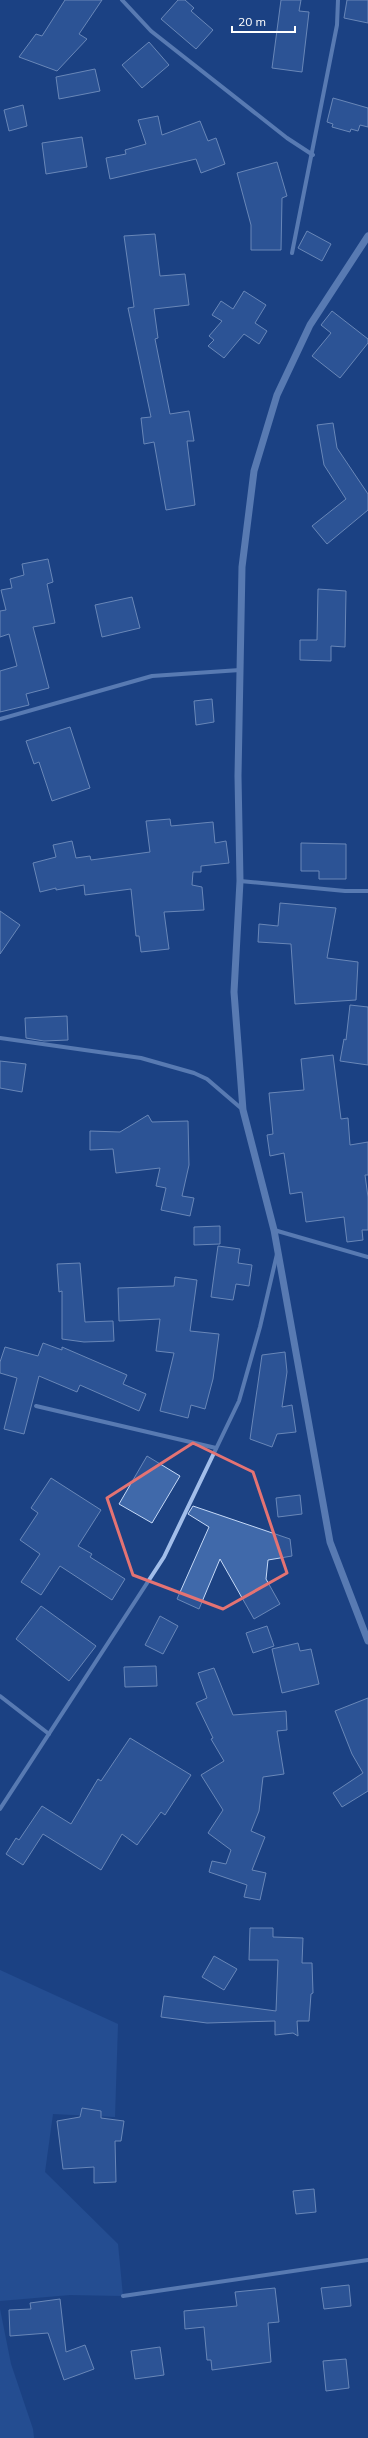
<svg xmlns="http://www.w3.org/2000/svg" width="368" height="2438" font-family="Mulish,sans-serif">
	<style>
		.green { fill: #2f5ba2 }
		.building { fill: #4069aa; stroke: #c6daf8 }
		.lines { fill: none; stroke-linecap: round; stroke-linejoin: round }
		.minor { stroke: #a2beea; stroke-width: 4 }
		.tertiary { stroke: #a2beea; stroke-width: 7 }
		.marked { fill: none; stroke: #e47373; stroke-width: 3; stroke-linejoin: round }
	</style>
	<rect width="100%" height="100%" fill="#1c4283"/>
	<g class="green">
		<path d="M 0,1970 L 118,2024 L 115,2117 L 53,2114 L 45,2172 L 118,2244 L 123,2296 L 70,2295 L 0,2301 Z"/>
		<path d="M 0,2309 L 11,2364 L 33,2429 L 34,2438 L 0,2438 Z"/>
	</g>
	<g class="building">
		<path d="M 65,0 L 102,0 L 79,34 L 87,39 L 57,71 L 19,57 L 36,34 L 42,36 Z"/>
		<path d="M 178,0 L 185,0 L 194,8 L 191,11 L 213,30 L 196,49 L 161,19 Z"/>
		<path d="M 281,0 L 301,0 L 299,11 L 309,12 L 302,72 L 272,68 Z"/>
		<path d="M 347,0 L 368,0 L 368,23 L 344,18 Z"/>
		<path d="M 149,42 L 169,65 L 142,88 L 122,65 Z"/>
		<path d="M 95,69 L 100,91 L 59,99 L 56,77 Z"/>
		<path d="M 333,98 L 368,108 L 368,127 L 360,125 L 358,131 L 351,129 L 350,132 L 332,127 L 333,124 L 327,122 Z"/>
		<path d="M 23,105 L 27,126 L 9,131 L 4,110 Z"/>
		<path d="M 158,116 L 162,135 L 200,121 L 208,141 L 216,138 L 225,164 L 201,173 L 196,159 L 110,179 L 106,158 L 126,154 L 125,150 L 146,144 L 138,120 Z"/>
		<path d="M 82,137 L 87,167 L 46,174 L 42,143 Z"/>
		<path d="M 277,162 L 287,196 L 282,198 L 281,250 L 251,250 L 251,225 L 237,173 Z"/>
		<path d="M 307,231 L 331,244 L 322,261 L 298,248 Z"/>
		<path d="M 155,234 L 160,276 L 185,274 L 189,305 L 154,309 L 158,338 L 155,339 L 170,414 L 189,411 L 194,441 L 187,441 L 195,505 L 166,510 L 154,442 L 144,444 L 141,418 L 151,417 L 128,308 L 134,307 L 124,236 Z"/>
		<path d="M 244,291 L 266,305 L 255,323 L 267,331 L 259,344 L 244,334 L 224,358 L 208,346 L 214,340 L 209,336 L 222,321 L 212,315 L 221,301 L 233,309 Z"/>
		<path d="M 332,311 L 368,339 L 368,343 L 340,378 L 312,356 L 331,333 L 321,325 Z"/>
		<path d="M 333,423 L 337,448 L 368,494 L 368,510 L 327,544 L 312,526 L 346,499 L 324,465 L 317,425 Z"/>
		<path d="M 48,559 L 53,582 L 47,584 L 55,623 L 33,627 L 49,688 L 26,694 L 29,705 L 0,712 L 0,671 L 17,666 L 9,634 L 0,637 L 0,611 L 6,610 L 1,590 L 12,588 L 10,579 L 24,575 L 22,564 Z"/>
		<path d="M 318,589 L 346,591 L 345,647 L 331,646 L 331,661 L 300,660 L 300,640 L 317,640 Z"/>
		<path d="M 132,597 L 140,628 L 102,637 L 95,605 Z"/>
		<path d="M 212,699 L 214,722 L 196,725 L 194,701 Z"/>
		<path d="M 70,727 L 90,788 L 52,801 L 39,762 L 34,764 L 26,741 Z"/>
		<path d="M 170,819 L 171,826 L 213,822 L 215,843 L 226,841 L 229,863 L 201,866 L 201,872 L 193,872 L 192,885 L 202,887 L 204,910 L 164,912 L 169,949 L 141,952 L 139,936 L 136,936 L 131,889 L 85,895 L 84,885 L 56,890 L 56,888 L 40,892 L 33,863 L 56,857 L 53,845 L 72,841 L 76,858 L 90,856 L 91,860 L 150,852 L 146,821 Z"/>
		<path d="M 301,843 L 346,844 L 346,879 L 319,879 L 319,871 L 301,871 Z"/>
		<path d="M 280,903 L 336,908 L 327,958 L 358,962 L 356,1000 L 295,1004 L 291,944 L 258,942 L 259,924 L 278,926 Z"/>
		<path d="M 0,911 L 20,925 L 0,954 Z"/>
		<path d="M 350,1005 L 368,1007 L 368,1065 L 340,1061 L 344,1039 L 346,1040 Z"/>
		<path d="M 67,1016 L 68,1040 L 44,1041 L 26,1038 L 25,1018 Z"/>
		<path d="M 333,1055 L 341,1119 L 348,1118 L 350,1145 L 368,1142 L 368,1175 L 365,1175 L 368,1197 L 368,1230 L 362,1230 L 363,1240 L 347,1242 L 344,1217 L 306,1222 L 302,1192 L 290,1194 L 284,1153 L 270,1156 L 267,1135 L 273,1134 L 269,1093 L 304,1090 L 301,1059 Z"/>
		<path d="M 0,1061 L 26,1064 L 22,1092 L 0,1088 Z"/>
		<path d="M 148,1115 L 152,1122 L 188,1121 L 189,1165 L 182,1196 L 194,1198 L 190,1216 L 161,1210 L 166,1188 L 156,1186 L 160,1168 L 116,1173 L 113,1149 L 90,1150 L 90,1131 L 120,1132 Z"/>
		<path d="M 220,1226 L 220,1244 L 194,1245 L 194,1227 Z"/>
		<path d="M 218,1246 L 240,1249 L 238,1263 L 252,1265 L 249,1286 L 236,1284 L 233,1300 L 211,1297 Z"/>
		<path d="M 80,1263 L 85,1322 L 113,1321 L 114,1341 L 84,1342 L 62,1339 L 62,1291 L 59,1292 L 57,1264 Z"/>
		<path d="M 175,1277 L 197,1280 L 190,1331 L 219,1334 L 213,1379 L 205,1409 L 191,1405 L 188,1418 L 160,1411 L 174,1353 L 156,1351 L 160,1319 L 119,1321 L 118,1288 L 174,1286 Z"/>
		<path d="M 43,1343 L 62,1350 L 62,1347 L 127,1375 L 123,1384 L 146,1394 L 139,1411 L 80,1385 L 77,1392 L 39,1376 L 24,1434 L 4,1429 L 17,1378 L 0,1373 L 0,1362 L 5,1347 L 38,1356 Z"/>
		<path d="M 285,1352 L 287,1372 L 282,1407 L 292,1405 L 296,1432 L 277,1434 L 272,1447 L 250,1439 L 262,1355 Z"/>
		<path d="M 147,1456 L 180,1476 L 152,1523 L 119,1504 Z"/>
		<path d="M 51,1478 L 101,1510 L 78,1546 L 92,1554 L 90,1557 L 125,1579 L 112,1600 L 60,1566 L 41,1595 L 21,1582 L 40,1554 L 20,1540 L 38,1513 L 31,1508 Z"/>
		<path d="M 300,1495 L 302,1514 L 278,1517 L 276,1498 Z"/>
		<path d="M 193,1506 L 290,1539 L 292,1556 L 268,1560 L 266,1579 L 280,1604 L 254,1619 L 220,1559 L 199,1609 L 177,1599 L 209,1527 L 188,1514 Z"/>
		<path d="M 41,1606 L 96,1646 L 69,1681 L 16,1639 Z"/>
		<path d="M 160,1616 L 178,1626 L 163,1654 L 145,1645 Z"/>
		<path d="M 267,1626 L 274,1646 L 253,1653 L 246,1633 Z"/>
		<path d="M 298,1643 L 300,1651 L 311,1649 L 319,1684 L 282,1693 L 272,1649 Z"/>
		<path d="M 156,1666 L 157,1686 L 125,1687 L 124,1667 Z"/>
		<path d="M 214,1668 L 233,1715 L 286,1711 L 287,1730 L 277,1731 L 284,1774 L 263,1777 L 259,1811 L 251,1831 L 265,1837 L 252,1870 L 266,1873 L 260,1900 L 244,1897 L 247,1885 L 209,1872 L 212,1861 L 226,1864 L 231,1850 L 208,1833 L 223,1810 L 201,1775 L 224,1761 L 211,1739 L 213,1738 L 196,1703 L 207,1698 L 198,1673 Z"/>
		<path d="M 368,1698 L 368,1791 L 342,1807 L 333,1793 L 363,1773 L 352,1754 L 335,1711 Z"/>
		<path d="M 130,1738 L 191,1775 L 165,1815 L 161,1812 L 137,1845 L 122,1834 L 101,1870 L 43,1834 L 23,1865 L 6,1854 L 16,1838 L 19,1840 L 42,1806 L 71,1824 L 98,1779 L 101,1781 Z"/>
		<path d="M 250,1928 L 273,1928 L 273,1937 L 303,1938 L 302,1963 L 312,1963 L 313,1993 L 311,1994 L 309,2021 L 297,2021 L 298,2036 L 293,2033 L 275,2035 L 275,2021 L 207,2023 L 161,2017 L 164,1996 L 276,2011 L 278,1960 L 249,1960 Z"/>
		<path d="M 214,1956 L 237,1969 L 224,1990 L 202,1977 Z"/>
		<path d="M 82,2108 L 101,2111 L 101,2118 L 124,2121 L 121,2141 L 115,2141 L 116,2182 L 94,2183 L 94,2167 L 63,2169 L 57,2121 L 80,2117 Z"/>
		<path d="M 314,2189 L 316,2212 L 296,2214 L 293,2191 Z"/>
		<path d="M 349,2285 L 351,2306 L 324,2309 L 321,2288 Z"/>
		<path d="M 275,2288 L 279,2322 L 268,2323 L 271,2362 L 212,2370 L 211,2360 L 207,2360 L 204,2327 L 185,2329 L 184,2311 L 237,2306 L 235,2292 Z"/>
		<path d="M 60,2299 L 66,2352 L 85,2345 L 94,2369 L 64,2380 L 48,2333 L 10,2336 L 9,2310 L 31,2309 L 30,2303 Z"/>
		<path d="M 160,2347 L 164,2375 L 135,2379 L 131,2351 Z"/>
		<path d="M 346,2359 L 349,2388 L 326,2391 L 323,2361 Z"/>
	</g>
	<g class="lines">
		<g class="minor">
			<path d="M 122,0 L 151,31 L 287,138 L 313,155"/>
			<path d="M 292,253 L 337,25 L 338,0"/>
			<path d="M 0,719 L 152,676 L 240,670"/>
			<path d="M 240,881 L 345,891 L 368,891"/>
			<path d="M 0,1038 L 141,1058 L 194,1073 L 207,1079 L 242,1109"/>
			<path d="M 274,1230 L 368,1257"/>
			<path d="M 36,1406 L 216,1448"/>
			<path d="M 0,1696 L 49,1734"/>
			<path d="M 0,1809 L 164,1557 L 239,1401 L 260,1327 L 277,1254"/>
			<path d="M 123,2296 L 368,2260"/>
		</g>
		<path class="tertiary" d="M 368,236 L 310,325 L 277,395 L 254,471 L 242,567 L 238,776 L 240,881 L 234,992 L 243,1110 L 274,1230 L 330,1542 L 368,1641"/>
	</g>
	<path d="M0 0H368V2438H0ZM 193,1443 L 253,1472 L 287,1573 L 223,1609 L 133,1575 L 107,1498 Z" fill="#1c4283" fill-opacity=".55" fill-rule="evenodd"/>
	<path class="marked" d="M 193,1443 L 253,1472 L 287,1573 L 223,1609 L 133,1575 L 107,1498 Z"/>
	<path d="M232 26v6h63v-6" fill="none" stroke="#ffffff" stroke-width="2"/>
	<text x="238" y="26" font-size="12" fill="#ffffff" stroke="#1c4283" stroke-width="3" paint-order="stroke">20 m</text>
</svg>
